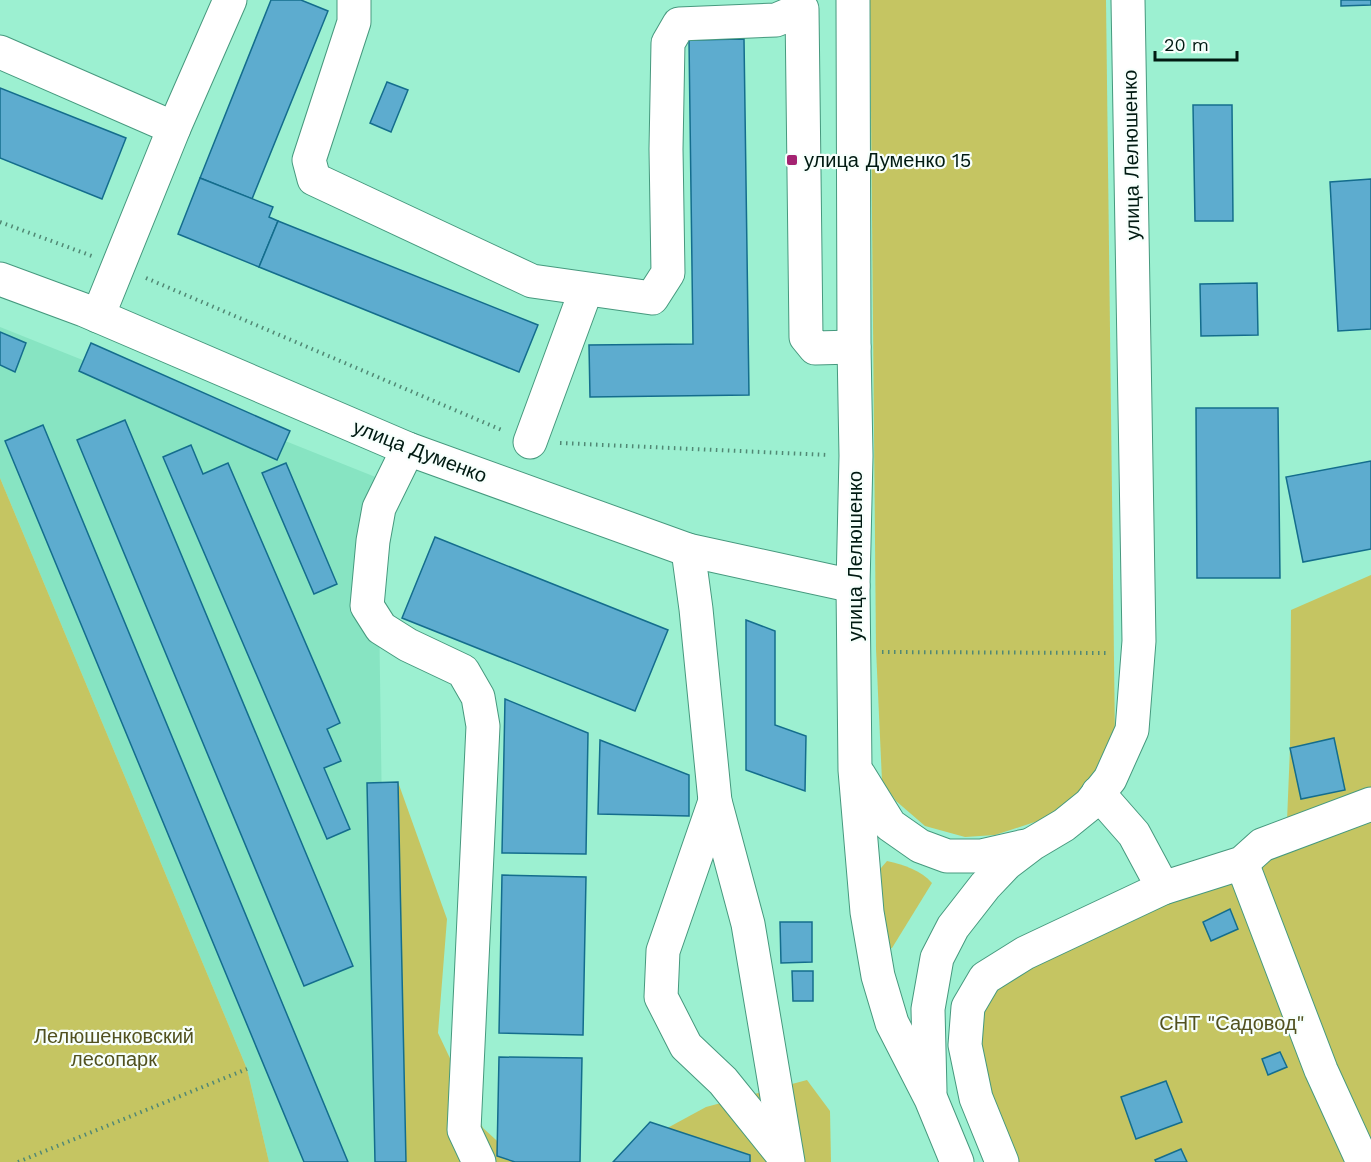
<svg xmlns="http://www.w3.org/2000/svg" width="1371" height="1162" font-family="'Work Sans',sans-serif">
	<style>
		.built { fill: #87e4c2 }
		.green { fill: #c5c562 }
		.building { fill: #5daccf; stroke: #146d8d; stroke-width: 1.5 }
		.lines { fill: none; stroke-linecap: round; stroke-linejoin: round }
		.minor-casing { stroke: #46997e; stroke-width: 35 }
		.path { stroke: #518874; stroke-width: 4; stroke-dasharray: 1.5 4.5; stroke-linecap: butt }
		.minor { stroke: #fff; stroke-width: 33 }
		.poi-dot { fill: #a42371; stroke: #f7fffc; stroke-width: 2 }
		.labels { text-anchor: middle; stroke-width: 4.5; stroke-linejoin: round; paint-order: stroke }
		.street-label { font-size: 20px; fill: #011a12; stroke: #f7fffc }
		.poi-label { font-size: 20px; fill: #011a12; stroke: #f7fffc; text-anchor: start }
		.park-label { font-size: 20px; fill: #51511f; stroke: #f7fffc }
	</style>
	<rect width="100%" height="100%" fill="#9cf0d1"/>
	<path class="built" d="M 0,327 L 383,480 L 378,538 L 387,1162 L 269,1162 L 247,1069 L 0,478 Z"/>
	<g class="green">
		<path d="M 870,0 L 1106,0 L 1115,741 L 1099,774 L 1050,817 L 995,835 L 965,837 L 925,826 L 896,801 L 882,781 L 876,649 Z"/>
		<path d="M 0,478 L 247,1069 L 269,1162 L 0,1162 Z"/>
		<path d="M 1371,575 L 1371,1162 L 1010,1162 L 954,1031 L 972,986 L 1286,845 L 1290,748 L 1291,610 Z"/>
		<path d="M 398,782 L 447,919 L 438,1033 L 483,1128 L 520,1162 L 406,1162 Z"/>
		<path d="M 887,861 C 904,865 921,870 932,883 L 892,948 L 885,950 L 883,942 L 881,868 Z"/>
		<path d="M 807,1080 L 830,1111 L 831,1162 L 619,1162 L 660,1132 L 706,1107 Z"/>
	</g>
	<g class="building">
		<path d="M 271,0 L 301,0 L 328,11 L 252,199 L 200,178 Z"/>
		<path d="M 1341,0 L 1371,0 L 1371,5 L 1341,6 Z"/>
		<path d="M 744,39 L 749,395 L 590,397 L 589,345 L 693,344 L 689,40 Z"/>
		<path d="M 387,82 L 408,90 L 391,132 L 370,123 Z"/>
		<path d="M 0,88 L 126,138 L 102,199 L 0,158 Z"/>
		<path d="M 1193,105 L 1232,105 L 1233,221 L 1195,221 Z"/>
		<path d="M 200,178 L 273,207 L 269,217 L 278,221 L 259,267 L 178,234 Z"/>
		<path d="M 1371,179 L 1371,329 L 1338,331 L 1330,182 Z"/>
		<path d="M 278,221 L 538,325 L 519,372 L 259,267 Z"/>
		<path d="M 1257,283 L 1258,335 L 1201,336 L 1200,284 Z"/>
		<path d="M 0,332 L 26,343 L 15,372 L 0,365 Z"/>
		<path d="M 91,343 L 290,431 L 277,460 L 79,371 Z"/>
		<path d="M 1196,408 L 1278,408 L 1280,578 L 1197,578 Z"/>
		<path d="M 125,420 L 353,966 L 304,986 L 77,440 Z"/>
		<path d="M 43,425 L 348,1162 L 304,1162 L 5,441 Z"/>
		<path d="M 191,445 L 203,474 L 228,463 L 340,723 L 327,729 L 341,761 L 324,768 L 350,829 L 327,839 L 163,457 Z"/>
		<path d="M 1371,461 L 1371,549 L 1303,562 L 1286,477 Z"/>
		<path d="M 286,463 L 337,584 L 314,594 L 262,473 Z"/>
		<path d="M 435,537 L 668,630 L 635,711 L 402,618 Z"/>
		<path d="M 746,620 L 775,631 L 775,725 L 806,736 L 805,791 L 746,770 Z"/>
		<path d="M 505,699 L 588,733 L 586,854 L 502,853 Z"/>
		<path d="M 1334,738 L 1345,790 L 1301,799 L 1290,748 Z"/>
		<path d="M 600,740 L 689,775 L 689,816 L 598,814 Z"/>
		<path d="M 398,782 L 406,1162 L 375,1162 L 367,783 Z"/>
		<path d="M 502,875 L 586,877 L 583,1035 L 499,1033 Z"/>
		<path d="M 1230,909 L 1238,929 L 1211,941 L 1203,922 Z"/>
		<path d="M 780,922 L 812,922 L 812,962 L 781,963 Z"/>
		<path d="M 792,971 L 813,971 L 813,1001 L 793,1001 Z"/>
		<path d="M 1280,1052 L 1287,1067 L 1268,1075 L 1262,1059 Z"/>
		<path d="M 499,1057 L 582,1058 L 580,1162 L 515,1162 L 497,1156 Z"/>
		<path d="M 1166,1081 L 1182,1122 L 1136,1139 L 1121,1097 Z"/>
		<path d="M 650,1122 L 750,1155 L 750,1162 L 613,1162 Z"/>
		<path d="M 1181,1149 L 1187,1162 L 1156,1162 L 1155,1160 Z"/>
	</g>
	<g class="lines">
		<g class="minor-casing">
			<g id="minor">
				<path d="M 354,0 L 354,22 L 309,160 L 314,179 L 532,281 L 652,298 L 668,273 L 666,149 L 668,43 L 679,24 L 776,20 L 802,9 L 806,337 L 815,348 L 854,347"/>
				<path d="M 853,0 L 854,347 L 856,456 L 853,586 L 855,770 L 867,912 L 878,976 L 892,1023 L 931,1099 L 957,1162"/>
				<path d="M 0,52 L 174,128"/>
				<path d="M 0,279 L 84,310 L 408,449 L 688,550 L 853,586"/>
				<path d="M 98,316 L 174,128 L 230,0"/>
				<path d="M 530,442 L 586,290"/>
				<path d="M 408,449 L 379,508 L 373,541 L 367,606 L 381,628 L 408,645 L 463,671 L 478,697 L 483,726 L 464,1130 L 479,1162"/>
				<path d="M 688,550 L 696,609 L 715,801 L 748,924 L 788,1162"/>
				<path d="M 859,775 L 890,825 L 920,846 L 947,856 L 981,856 L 1025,846"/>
				<path d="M 1098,793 L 1134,834 L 1163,888"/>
				<path d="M 715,801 L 663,951 L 661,997 L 686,1046 L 723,1081 L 785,1158"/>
				<path d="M 1242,863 L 1321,1070 L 1363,1162"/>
				<path d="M 930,1091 L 928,1009 L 937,958 L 953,927 L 985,886 L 1007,863 L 1032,844 L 1064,825 L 1090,804 L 1110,779 L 1132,730 L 1139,641 L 1128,0"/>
				<path d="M 1002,1162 L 976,1098 L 965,1045 L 968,1007 L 985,978 L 1025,953 L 1163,888 L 1242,863 L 1262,845 L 1371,804"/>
			</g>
		</g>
		<g class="path">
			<path d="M 0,222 L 92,256"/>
			<path d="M 146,278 L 504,431"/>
			<path d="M 560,443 L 828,455"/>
			<path d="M 882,652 L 1109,653"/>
			<path d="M 18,1162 L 247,1069"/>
		</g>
		<use href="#minor" class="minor"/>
	</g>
	<rect class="poi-dot" x="786" y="154" width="12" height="12" rx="3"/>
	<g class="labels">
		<g class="street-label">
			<text transform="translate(1131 155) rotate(-91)" y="7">улица Лелюшенко</text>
			<text transform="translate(420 451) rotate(21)" y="7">улица Думенко</text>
			<text transform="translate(855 556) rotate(-90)" y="7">улица Лелюшенко</text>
		</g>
		<g class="poi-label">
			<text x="804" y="167">улица Думенко 15</text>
		</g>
		<g class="park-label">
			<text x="1232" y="1030">СНТ "Садовод"</text>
			<text x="114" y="1043">Лелюшенковский<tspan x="114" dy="23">лесопарк</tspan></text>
		</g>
	</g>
	<path d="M1155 51v9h82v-9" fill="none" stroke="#011a12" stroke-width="3"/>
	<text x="1164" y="51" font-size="18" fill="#011a12" stroke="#f7fffc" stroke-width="4.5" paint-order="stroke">20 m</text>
</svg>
